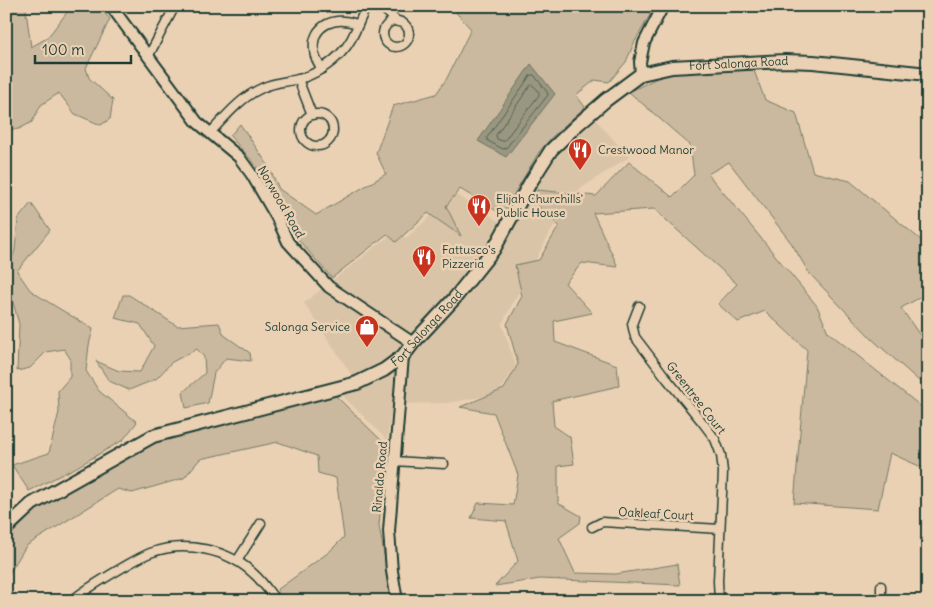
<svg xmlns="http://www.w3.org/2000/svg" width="934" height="607" font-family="Delius,sans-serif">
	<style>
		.built { fill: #dac4a8 }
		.green { fill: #cab99e; stroke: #747b69 }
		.water { fill: #9a9781; stroke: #697362 }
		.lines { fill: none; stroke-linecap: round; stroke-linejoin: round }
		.shore { stroke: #506153; stroke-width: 1 }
		.minor-casing { stroke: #1f3d34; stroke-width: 11 }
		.tertiary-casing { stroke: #1f3d34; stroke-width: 14 }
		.primary-casing { stroke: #1f3d34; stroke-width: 16 }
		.minor { stroke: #ebd1b3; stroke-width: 8 }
		.tertiary { stroke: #ebd1b3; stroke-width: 10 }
		.primary { stroke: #ebd1b3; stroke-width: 12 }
		.labels { text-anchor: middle; stroke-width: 5; stroke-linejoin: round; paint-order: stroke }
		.street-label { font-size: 12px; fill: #1f3d34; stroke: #ebd1b3 }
		.poi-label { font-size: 12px; fill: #1f3d34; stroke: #ebd1b3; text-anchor: start }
	</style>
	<rect width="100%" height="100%" fill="#ebd1b3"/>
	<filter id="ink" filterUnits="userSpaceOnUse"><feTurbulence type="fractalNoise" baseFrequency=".02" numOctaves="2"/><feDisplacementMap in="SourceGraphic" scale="10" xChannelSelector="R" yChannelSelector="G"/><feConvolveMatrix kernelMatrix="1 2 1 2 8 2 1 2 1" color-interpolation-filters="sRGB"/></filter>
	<g filter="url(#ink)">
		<path class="built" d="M 596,120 L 629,157 L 577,191 L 550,233 L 502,324 L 516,366 L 498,394 L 447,403 L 392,404 L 387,440 L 343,396 L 355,389 L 351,374 L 304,303 L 395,231 L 406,238 L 455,194 L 511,229 L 555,155 Z"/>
		<g class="green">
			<path d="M 6,6 L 28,6 L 26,11 L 31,47 L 47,38 L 72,6 L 98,6 L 110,19 L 86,68 L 89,78 L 113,100 L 110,119 L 101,125 L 75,114 L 59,93 L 41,105 L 32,122 L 19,129 L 6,130 L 6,113 L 11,107 L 6,105 Z"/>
			<path d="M 450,6 L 655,6 L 634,43 L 626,62 L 609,82 L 595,80 L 576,95 L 585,107 L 552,137 L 539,152 L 502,214 L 460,189 L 446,206 L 461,236 L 428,213 L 396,242 L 387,234 L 332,278 L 295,236 L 254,163 L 230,136 L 240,124 L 268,165 L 279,189 L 316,215 L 386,174 L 376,153 L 393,106 L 436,94 L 447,78 L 471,29 Z"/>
			<path d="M 753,68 L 765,100 L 796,113 L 813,172 L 850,181 L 928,246 L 928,293 L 901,308 L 928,347 L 928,389 L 873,340 L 809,273 L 792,244 L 729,162 L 708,174 L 817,306 L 828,332 L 928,412 L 928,470 L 890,453 L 878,509 L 794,503 L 807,350 L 765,311 L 738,322 L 718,304 L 737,284 L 654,209 L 593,213 L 618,267 L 582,263 L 565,283 L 592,313 L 554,321 L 555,342 L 617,365 L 619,386 L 552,401 L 554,426 L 570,437 L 574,464 L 558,466 L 558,503 L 581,516 L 580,523 L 559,538 L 575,573 L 616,574 L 677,564 L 680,585 L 540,579 L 495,586 L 518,561 L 506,521 L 471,518 L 478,503 L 513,505 L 518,475 L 494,413 L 460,407 L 504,389 L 518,364 L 507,324 L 522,296 L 515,265 L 539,260 L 559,226 L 532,200 L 537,190 L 596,196 L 629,162 L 672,197 L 694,175 L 690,145 L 629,92 L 667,73 Z"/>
			<path d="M 31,203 L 50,230 L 17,271 L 30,290 L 45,300 L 93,329 L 89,345 L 86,371 L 99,391 L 137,422 L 123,440 L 75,468 L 29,491 L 12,465 L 49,453 L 59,412 L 58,391 L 70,377 L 70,358 L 64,349 L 46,352 L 30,368 L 17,371 L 19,324 L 6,277 L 15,250 L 18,219 Z"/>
			<path d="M 123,295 L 129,295 L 177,326 L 219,323 L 224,335 L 250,353 L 251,361 L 226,358 L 214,373 L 208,403 L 186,408 L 183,392 L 205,373 L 204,357 L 197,349 L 172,362 L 156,379 L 129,390 L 109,381 L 96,361 L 119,371 L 140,372 L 154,346 L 140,324 L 115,318 Z"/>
			<path d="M 335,395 L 387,446 L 379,525 L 392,601 L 283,601 L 277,590 L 329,552 L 344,537 L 336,478 L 318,473 L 317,456 L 278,442 L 200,459 L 184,478 L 132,493 L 118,489 L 26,546 L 6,579 L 6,540 L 37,509 L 116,462 L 164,438 Z"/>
		</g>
		<path class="water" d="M 531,64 L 555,94 L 506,157 L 478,141 Z"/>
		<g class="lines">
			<g class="shore">
				<path d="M 531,75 L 534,75 L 547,92 L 548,95 L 506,148 L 503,149 L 488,141 L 487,138 Z"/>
				<path d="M 532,85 C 535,86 540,92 539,95 L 504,141 L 502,141 L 497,139 L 496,135 L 530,86 Z"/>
			</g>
			<g class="minor-casing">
				<g id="minor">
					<path d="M 380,6 L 398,22"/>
					<circle cx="396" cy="34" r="13"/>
					<path d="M 148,57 L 175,6"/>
					<path d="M 322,69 C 318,63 314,57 314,50 C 311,25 337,14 358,25"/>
					<path d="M 298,79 L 312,115"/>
					<circle cx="317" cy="130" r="16"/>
					<path d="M 210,133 C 225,117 241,97 262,88 C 274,82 286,82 299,79 C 314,75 330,65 341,53 C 354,40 358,22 367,6"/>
					<path d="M 639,306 L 632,324 L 635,337 L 667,379 L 703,423 L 715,439 L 721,455 L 723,472 L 718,581 L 719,601"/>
					<path d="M 394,461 L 444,464"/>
					<path d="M 592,527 L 602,522 L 720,529"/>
					<path d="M 237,561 L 261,523"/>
					<path d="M 881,586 L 881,601"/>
					<path d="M 71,601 C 86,589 103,579 120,569 C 129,564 140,557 150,553 C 184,540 228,549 254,574 C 262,581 268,590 274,598 L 275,601"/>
				</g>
			</g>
			<g class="tertiary-casing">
				<g id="tertiary">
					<path d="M 111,6 L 197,122 L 239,157 L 252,175 L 277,218 L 288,242 L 329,287 L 413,343"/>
					<path d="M 641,74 L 640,62 L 644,43 L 663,6"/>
					<path d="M 397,601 L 392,571 L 389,531 L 403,356"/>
				</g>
			</g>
			<g class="primary-casing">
				<g id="primary">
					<path id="s1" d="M 6,528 L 32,504 L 153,436 L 357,383 L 384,370 L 403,356 L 413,343 L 454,299 L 494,249 L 530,183 L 551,150 L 577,125 L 606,100 L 641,74 L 672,67 L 785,61 L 813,62 L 928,74"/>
				</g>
			</g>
			<use href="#minor" class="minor"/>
			<use href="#tertiary" class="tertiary"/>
			<use href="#primary" class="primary"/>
		</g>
	</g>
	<defs>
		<g id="restaurant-pin" transform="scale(1.25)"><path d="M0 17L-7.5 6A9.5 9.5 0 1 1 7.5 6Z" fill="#c8321e" stroke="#ebd1b3"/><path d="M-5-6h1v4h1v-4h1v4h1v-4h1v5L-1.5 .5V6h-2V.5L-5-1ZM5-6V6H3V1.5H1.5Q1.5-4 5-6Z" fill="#fff"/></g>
		<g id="shop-pin" transform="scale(1.25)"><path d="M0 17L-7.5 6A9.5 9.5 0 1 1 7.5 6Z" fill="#c8321e" stroke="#ebd1b3"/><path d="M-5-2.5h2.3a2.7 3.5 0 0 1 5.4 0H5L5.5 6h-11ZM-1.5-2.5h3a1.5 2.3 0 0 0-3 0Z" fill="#fff"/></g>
	</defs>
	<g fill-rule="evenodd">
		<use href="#restaurant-pin" x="580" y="150"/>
		<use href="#restaurant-pin" x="479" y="206"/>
		<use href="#restaurant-pin" x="424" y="257"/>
		<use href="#shop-pin" x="367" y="327"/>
	</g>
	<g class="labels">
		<g class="street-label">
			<text dy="4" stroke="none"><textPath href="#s1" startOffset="910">Fort Salonga Road</textPath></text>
			<text transform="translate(281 202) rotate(60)" y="4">Norwood Road</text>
			<text dy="4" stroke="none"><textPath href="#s1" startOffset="475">Fort Salonga Road</textPath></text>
			<text transform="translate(696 398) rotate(52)" y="4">Greentree Court</text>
			<text transform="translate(380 477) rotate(-85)" y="4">Rinaldo Road</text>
			<text transform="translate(656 514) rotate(3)" y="4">Oakleaf Court</text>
		</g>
		<g class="poi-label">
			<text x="598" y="154">Crestwood Manor</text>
			<text x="496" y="203">Elijah Churchills'<tspan x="496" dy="14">Public House</tspan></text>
			<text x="442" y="254">Fattusco's<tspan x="442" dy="14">Pizzeria</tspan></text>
			<text x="350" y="331" text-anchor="end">Salonga Service</text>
		</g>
	</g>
	<rect width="934" height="607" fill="none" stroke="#ebd1b3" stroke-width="25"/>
	<rect x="12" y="12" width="909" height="582" fill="none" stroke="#1f3d34" stroke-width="2" filter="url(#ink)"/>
	<path d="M35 55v8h96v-8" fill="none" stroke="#1f3d34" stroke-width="2.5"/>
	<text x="42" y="55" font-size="15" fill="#1f3d34" stroke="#ebd1b3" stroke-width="4" paint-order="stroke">100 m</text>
</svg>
